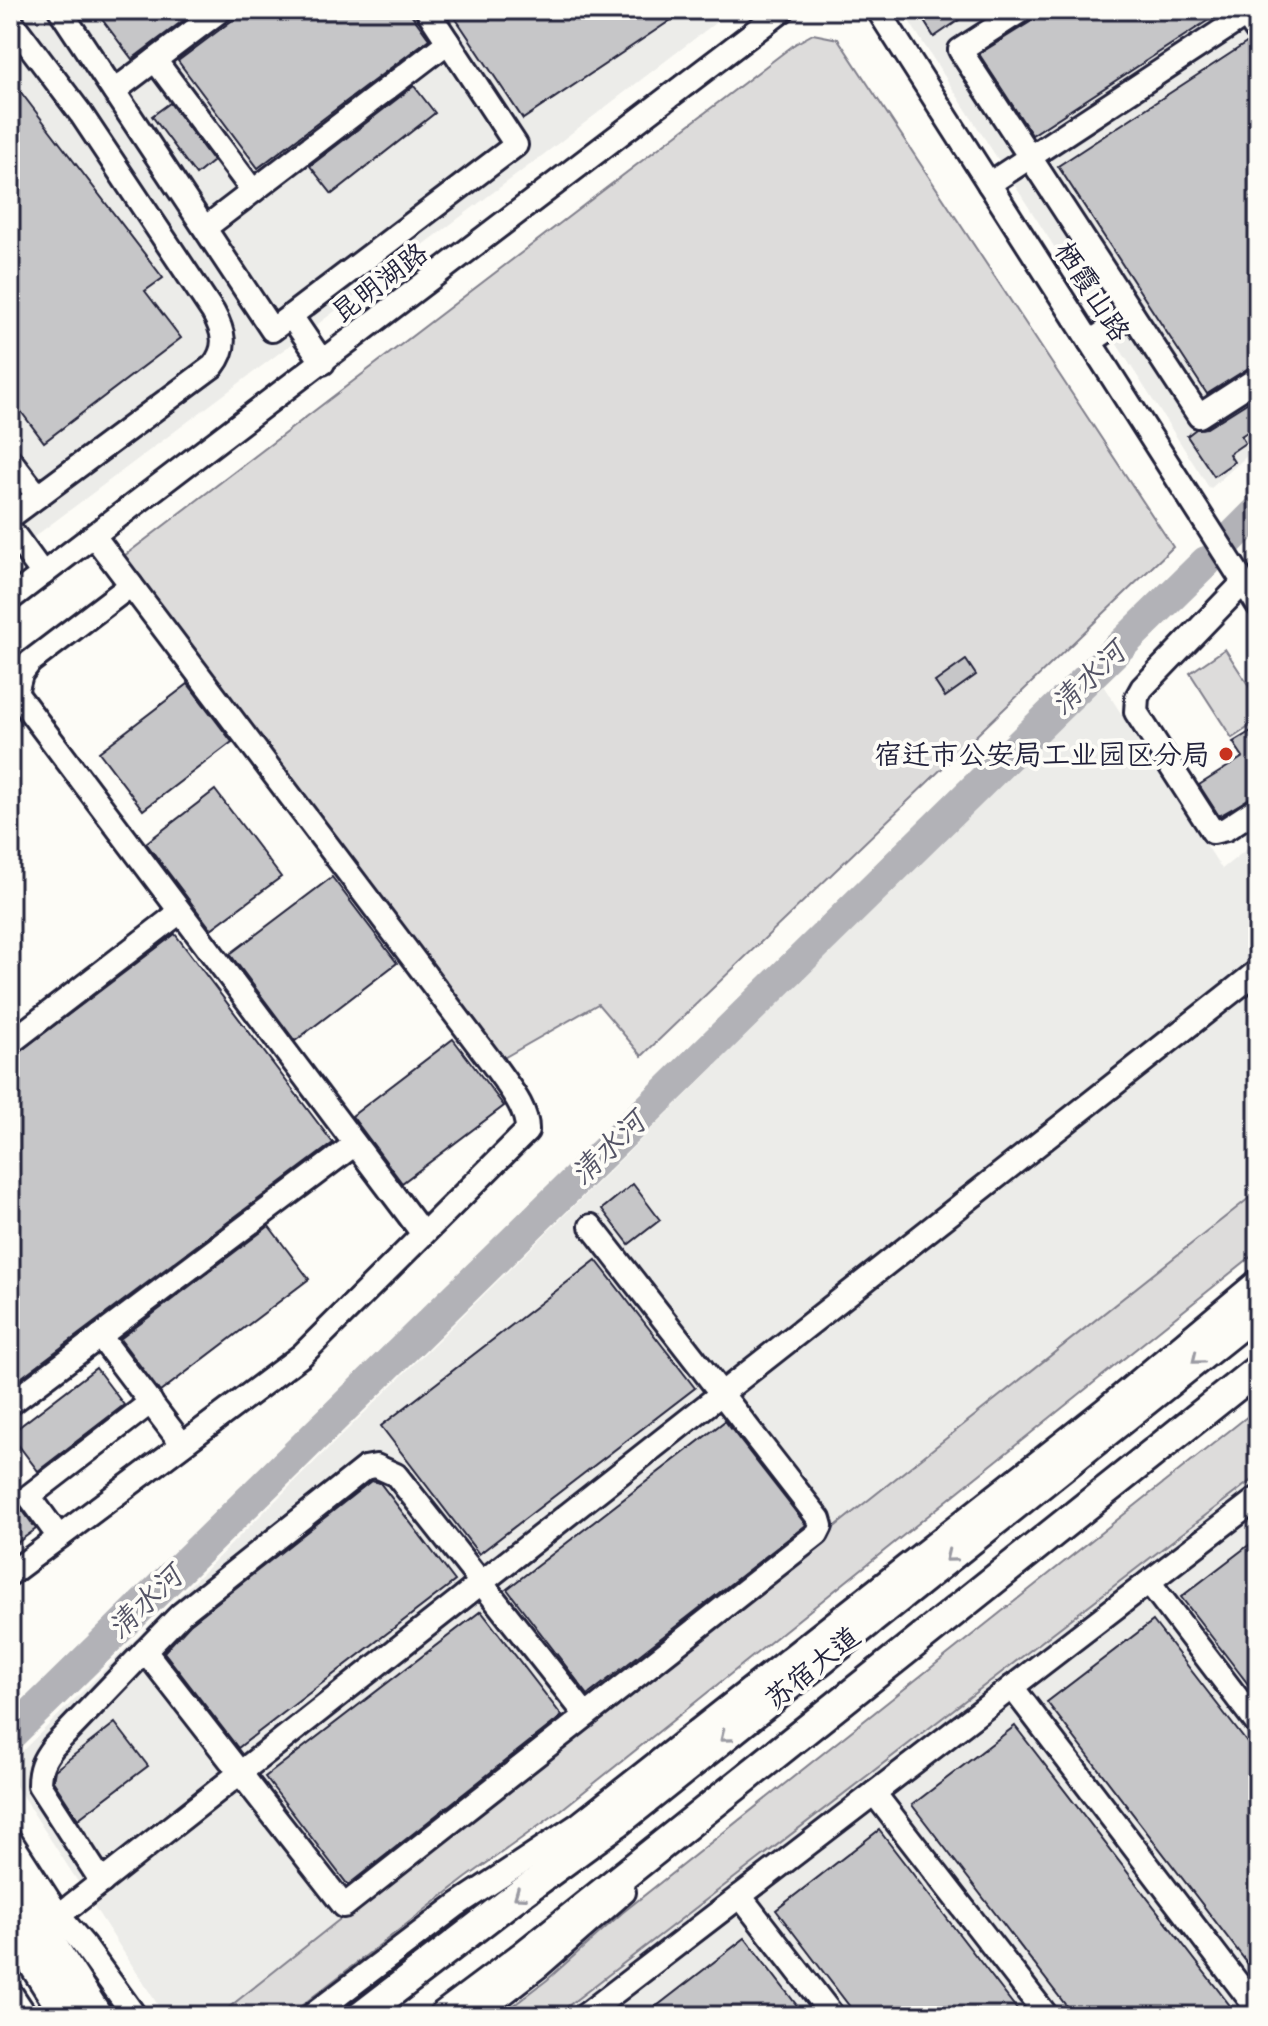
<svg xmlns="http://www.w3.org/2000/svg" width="1268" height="2026" font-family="Kalam,'LXGW WenKai TC',sans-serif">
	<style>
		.built { fill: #ecece9 }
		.green { fill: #dddcdb; stroke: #807f8b; stroke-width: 2 }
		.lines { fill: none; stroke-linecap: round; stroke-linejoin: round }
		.river { stroke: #b2b2b7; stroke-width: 32 }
		.building { fill: #c6c6c8; stroke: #22223b; stroke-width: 2 }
		.minor-casing { stroke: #22223b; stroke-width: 28 }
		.major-casing { stroke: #22223b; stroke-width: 34 }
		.minor { stroke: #fdfcf7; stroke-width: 22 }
		.major { stroke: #fdfcf7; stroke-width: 28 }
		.oneway { stroke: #9a9aa2 }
		.poi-dot { fill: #c8321e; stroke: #fdfcf7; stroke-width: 3 }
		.labels { text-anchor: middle; stroke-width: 8; stroke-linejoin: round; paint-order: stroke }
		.street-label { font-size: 28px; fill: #22223b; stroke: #fdfcf7 }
		.poi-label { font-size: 28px; fill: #22223b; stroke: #fdfcf7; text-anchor: end }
		.water-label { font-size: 30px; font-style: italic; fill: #545466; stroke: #fdfcf7 }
	</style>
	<rect width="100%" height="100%" fill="#fdfcf7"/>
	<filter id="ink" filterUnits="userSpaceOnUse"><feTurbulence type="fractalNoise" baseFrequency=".0125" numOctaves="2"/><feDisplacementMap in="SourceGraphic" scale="16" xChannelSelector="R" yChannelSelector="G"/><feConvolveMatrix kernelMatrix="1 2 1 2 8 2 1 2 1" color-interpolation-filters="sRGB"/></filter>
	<g filter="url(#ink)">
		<g class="built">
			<path d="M 10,10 L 732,10 L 539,158 L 10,555 Z"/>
			<path d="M 902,10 L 1258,10 L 1258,446 L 1210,489 Z"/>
			<path d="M 1102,684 L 1222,869 L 1258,840 L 1258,1191 L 218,2016 L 165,2016 L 10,1777 L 10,1763 Z"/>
			<path d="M 1258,1475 L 1258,2016 L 555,2016 Z"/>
		</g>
		<g class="green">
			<path d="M 813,34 L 838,39 L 1173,547 L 642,1056 L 598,1004 L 500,1060 L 124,556 L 795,44 Z"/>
			<path d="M 1225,649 L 1258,700 L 1258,721 L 1232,738 L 1190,673 Z"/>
			<path d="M 1258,1191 L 1258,1251 L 561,1810 L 466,1878 L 288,2016 L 218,2016 Z"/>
			<path d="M 1258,1408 L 1258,1475 L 555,2016 L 500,2016 L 547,1980 L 622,1913 Z"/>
		</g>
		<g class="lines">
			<g class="river">
				<path d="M 1230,539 L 1258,511"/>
				<path d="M 10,1735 L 1206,562"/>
			</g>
		</g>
		<g class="building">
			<path d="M 95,10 L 197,10 L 132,59 Z"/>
			<path d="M 246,10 L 408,10 L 429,39 L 258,168 L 178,61 Z"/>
			<path d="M 450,10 L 686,10 L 523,119 Z"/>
			<path d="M 917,10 L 953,10 L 959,20 L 934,37 Z"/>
			<path d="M 1036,10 L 1224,10 L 1032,135 L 979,54 L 1030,22 Z"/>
			<path d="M 1248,42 L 1258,54 L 1258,362 L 1207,394 L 1058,166 Z"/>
			<path d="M 10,78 L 163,278 L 145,291 L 181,338 L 44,442 L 10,397 Z"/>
			<path d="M 414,86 L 435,113 L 332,194 L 310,166 Z"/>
			<path d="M 170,103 L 213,161 L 196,175 L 152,116 Z"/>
			<path d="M 1258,396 L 1258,425 L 1241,436 L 1245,443 L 1229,454 L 1234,462 L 1214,476 L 1187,436 L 1196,429 L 1207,428 Z"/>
			<path d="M 966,660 L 976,675 L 945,697 L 935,682 Z"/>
			<path d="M 188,684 L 232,742 L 143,810 L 99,752 Z"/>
			<path d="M 1258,727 L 1258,794 L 1219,816 L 1199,785 L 1243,757 L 1233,742 Z"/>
			<path d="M 215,790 L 281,877 L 211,929 L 146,843 Z"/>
			<path d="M 332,877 L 397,963 L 295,1041 L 230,954 Z"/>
			<path d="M 175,934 L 333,1143 L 10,1386 L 10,1059 Z"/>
			<path d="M 453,1039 L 504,1106 L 402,1183 L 352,1116 Z"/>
			<path d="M 633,1184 L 660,1220 L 629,1244 L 602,1209 Z"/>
			<path d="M 269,1226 L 309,1279 L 160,1392 L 120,1339 Z"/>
			<path d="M 596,1260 L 695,1388 L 479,1554 L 381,1426 Z"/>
			<path d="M 96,1368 L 124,1405 L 38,1471 L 10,1434 Z"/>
			<path d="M 725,1421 L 806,1525 L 588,1695 L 507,1589 Z"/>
			<path d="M 371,1481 L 380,1483 L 455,1581 L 238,1748 L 164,1652 L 190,1624 Z"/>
			<path d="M 10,1487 L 16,1494 L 18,1504 L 36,1529 L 10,1548 Z"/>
			<path d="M 1258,1538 L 1258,1697 L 1181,1597 Z"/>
			<path d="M 481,1611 L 562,1716 L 348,1885 L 265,1777 Z"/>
			<path d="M 1153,1621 L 1258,1757 L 1258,1977 L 1047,1702 Z"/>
			<path d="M 115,1723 L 148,1766 L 78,1819 L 53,1781 L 55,1770 Z"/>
			<path d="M 1015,1726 L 1238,2016 L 1074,2016 L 912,1805 Z"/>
			<path d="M 879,1830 L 1022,2016 L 857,2016 L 776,1910 Z"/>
			<path d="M 745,1938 L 805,2016 L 644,2016 Z"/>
		</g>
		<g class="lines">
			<g class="minor-casing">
				<g id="minor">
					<path d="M 60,10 L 272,330 L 516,145 L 427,10"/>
					<path d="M 878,10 L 1258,605"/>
					<path d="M 1022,10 L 960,50 L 1199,416 L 1258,378"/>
					<path d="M 10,20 L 81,114 L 213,312 C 224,332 228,347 213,366 L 10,517"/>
					<path d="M 155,60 L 253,191"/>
					<path d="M 114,91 L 221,10"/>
					<path d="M 989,184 L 1246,15 L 1258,33"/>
					<path d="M 205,228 L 448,42"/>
					<path d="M 291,316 L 323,363"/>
					<path d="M 1090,342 L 1132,314"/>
					<path d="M 10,460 L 38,496"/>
					<path d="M 10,529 L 43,574"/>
					<path d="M 1244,582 L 1142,688 L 1137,697 L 1136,712 L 1213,832 L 1226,829 L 1258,808"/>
					<path d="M 131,585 L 30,662 L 21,674 L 16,693 L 423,1234"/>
					<path d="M 10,599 L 783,10"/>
					<path d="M 10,1043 L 180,912"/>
					<path d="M 100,1336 L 182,1444"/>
					<path d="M 10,1404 L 355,1144"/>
					<path d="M 59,1537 L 29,1496 L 151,1402"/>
					<path d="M 10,1574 L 302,1355 L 527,1131 C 528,1108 507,1085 495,1067 L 94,536"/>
					<path d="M 1149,1582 L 1258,1725"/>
					<path d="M 145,1651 L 181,1614 L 365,1468 L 376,1466 L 396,1475 L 586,1715"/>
					<path d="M 1012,1687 L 1258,2010"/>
					<path d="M 874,1793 L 1047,2016"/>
					<path d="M 10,1840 L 59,1916 L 83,1944 L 135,2016"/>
					<path d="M 102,1882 L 39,1785 C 39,1769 43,1760 53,1747 L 145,1651 L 344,1906 L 817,1534 L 821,1526 L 819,1519 L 591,1226"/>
					<path d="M 740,1896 L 833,2016"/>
					<path d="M 43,1928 L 1258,971"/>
					<path d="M 10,1992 L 26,2016"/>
					<path d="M 311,2016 L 457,1905 L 578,1825 L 1104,1410 L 1258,1281"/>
					<path d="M 474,2016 L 539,1966 L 624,1892"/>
					<path d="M 584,2016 L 1258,1498"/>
				</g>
			</g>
			<g class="major-casing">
				<g id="major">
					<path d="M 10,1879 L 98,2016"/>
					<path d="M 10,1927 L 66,2016"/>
					<path d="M 361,2016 L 513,1899 L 617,1823 L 1258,1311"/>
					<path d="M 443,2016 L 523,1956 L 1258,1369"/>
				</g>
			</g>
			<use href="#minor" class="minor"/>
			<use href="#major" class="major"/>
		</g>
		<defs><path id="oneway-chevron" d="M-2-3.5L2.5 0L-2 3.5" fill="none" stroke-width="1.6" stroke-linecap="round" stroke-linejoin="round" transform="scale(2)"/></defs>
		<g class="oneway">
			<use href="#oneway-chevron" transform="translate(1197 1359) rotate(141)"/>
			<use href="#oneway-chevron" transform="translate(950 1557) rotate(141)"/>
			<use href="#oneway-chevron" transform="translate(725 1737) rotate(141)"/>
			<use href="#oneway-chevron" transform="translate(519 1895) rotate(144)"/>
		</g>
	</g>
	<circle class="poi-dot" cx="1226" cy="754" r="8"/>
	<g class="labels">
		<g class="street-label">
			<text transform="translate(379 282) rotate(-37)" y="10">昆明湖路</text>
			<text transform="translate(1093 291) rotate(57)" y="10">栖霞山路</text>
			<text transform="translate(812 1667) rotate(-39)" y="10">苏宿大道</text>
		</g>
		<g class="poi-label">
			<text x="1210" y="764">宿迁市公安局工业园区分局</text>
		</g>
		<g class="water-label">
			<text transform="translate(1088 678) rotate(-44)" y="10">清水河</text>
			<text transform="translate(608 1148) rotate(-44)" y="10">清水河</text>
			<text transform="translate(145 1602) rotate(-44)" y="10">清水河</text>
		</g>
	</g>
	<rect width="1268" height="2026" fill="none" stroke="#fdfcf7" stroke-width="40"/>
	<rect x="20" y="20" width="1228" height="1986" fill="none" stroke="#22223b" stroke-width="3" filter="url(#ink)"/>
</svg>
